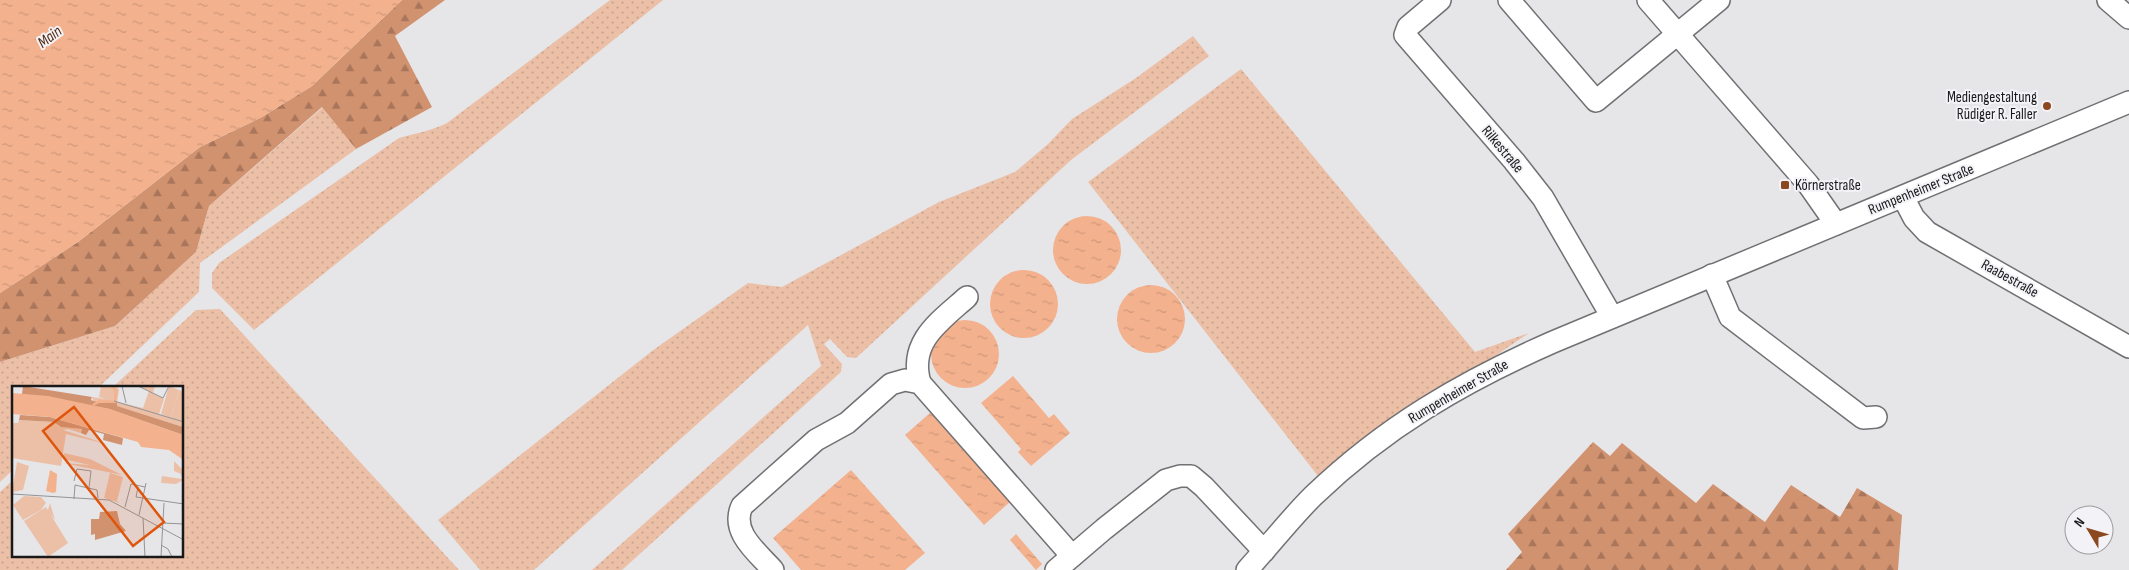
<svg xmlns="http://www.w3.org/2000/svg" width="2129" height="570" font-family="'Sofia Sans Condensed',sans-serif">
	<style>
		.grass { fill: url(#grass-dots) }
		.forest { fill: url(#forest-firs) }
		.water { fill: url(#water-ripples) }
		.lines { fill: none; stroke-linecap: round; stroke-linejoin: round }
		.minor-casing { stroke: #717174; stroke-width: 24 }
		.minor { stroke: #fff; stroke-width: 21 }
		.poi-dot { fill: #8c481e; stroke: #f3f3f7; stroke-width: 2 }
		.labels { text-anchor: middle; stroke-width: 4; stroke-linejoin: round; paint-order: stroke }
		.poi-label { font-size: 15px; fill: #19191a; stroke: #f3f3f7; text-anchor: end }
		.street-label { font-size: 15px; fill: #19191a; stroke: #f3f3f7 }
		.water-label { font-size: 16px; font-style: italic; fill: #532910; stroke: #f3f3f7 }
		.inset-river { fill: none; stroke: #f3b18e; stroke-width: 2.5 }
		.inset-road { fill: none; stroke: #949496; stroke-width: 1 }
		.view { fill: #de560d; fill-opacity: 0.15; stroke: #de560d; stroke-width: 2.5 }
		.inset-edge { fill: none; stroke: #19191a; stroke-width: 2.5 }
	</style>
	<defs>
		<pattern id="grass-dots" width="8" height="8" patternUnits="userSpaceOnUse" patternTransform="scale(1.25)"><rect width="8" height="8" fill="#ecbfa7"/><path d="M2 2h.1M6 6h.1" fill="none" stroke="#caa48f" stroke-width="1.8" stroke-linecap="round"/></pattern>
		<pattern id="forest-firs" width="22" height="20" patternUnits="userSpaceOnUse" patternTransform="scale(1.25)"><rect width="22" height="20" fill="#d19270"/><path d="M5 1l3.5 6h-7zM16 11l3.5 6h-7z" fill="#a9765b"/></pattern>
		<pattern id="water-ripples" width="26" height="14" patternUnits="userSpaceOnUse" patternTransform="scale(1.25)"><rect width="26" height="14" fill="#f3b18e"/><path d="M2 4q2-2 4 0t4 0M15 11q2-2 4 0t4 0" fill="none" stroke="#d0987a"/></pattern>
	</defs>
	<rect width="100%" height="100%" fill="#e6e6e9"/>
	<g class="grass">
		<path d="M 610,0 L 663,0 L 254,330 L 212,288 L 212,273 L 219,263 L 399,138 C 416,133 431,131 447,123 Z"/>
		<path d="M 1193,36 L 1209,56 L 1071,160 L 856,358 L 847,357 L 830,339 L 824,344 L 842,364 L 841,372 L 622,570 L 592,570 L 821,366 L 808,325 L 534,570 L 480,570 L 438,520 L 652,351 L 748,283 L 782,287 L 939,202 L 1015,172 L 1048,144 L 1072,119 L 1136,78 Z"/>
		<path d="M 1241,69 L 1475,352 L 1529,333 L 1318,476 L 1088,182 Z"/>
		<path d="M 323,107 L 356,149 L 200,263 L 199,292 L 99,387 L 14,388 L 14,469 L 0,482 L 0,362 L 115,326 L 196,252 L 209,206 Z"/>
		<path d="M 220,309 L 459,570 L 0,570 L 0,492 L 14,479 L 14,556 L 182,556 L 182,388 L 113,387 L 196,310 Z"/>
	</g>
	<g class="forest">
		<path d="M 402,0 L 445,0 L 395,36 L 432,107 L 356,149 L 322,107 L 209,206 L 196,252 L 115,326 L 0,362 L 0,293 L 78,242 L 200,147 L 262,117 L 312,86 Z"/>
		<path d="M 1593,442 L 1610,456 L 1622,443 L 1696,503 L 1713,484 L 1765,522 L 1791,485 L 1840,517 L 1857,488 L 1902,515 L 1898,570 L 1506,570 L 1522,552 L 1508,534 Z"/>
	</g>
	<g class="water">
		<path d="M 0,0 L 402,0 L 312,86 L 262,117 L 200,147 L 78,242 L 0,293 Z"/>
		<circle cx="1087" cy="250" r="34"/>
		<circle cx="1024" cy="304" r="34"/>
		<circle cx="1151" cy="319" r="34"/>
		<circle cx="965" cy="354" r="34"/>
		<path d="M 1013,376 L 1049,418 L 1054,414 L 1070,433 L 1031,466 L 1018,452 L 1021,449 L 981,403 Z"/>
		<path d="M 931,412 L 1010,502 L 984,525 L 905,435 Z"/>
		<path d="M 851,470 L 925,553 L 905,570 L 801,570 L 773,538 Z"/>
		<path d="M 1016,534 L 1042,564 L 1036,570 L 1010,540 Z"/>
	</g>
	<g class="lines">
		<g class="minor-casing">
			<g id="minor">
				<path d="M 1440,0 L 1408,27 L 1405,35 L 1514,161 L 1543,198 L 1612,317"/>
				<path d="M 1509,0 L 1596,101 L 1719,0"/>
				<path d="M 1648,0 L 1808,184 L 1836,224"/>
				<path d="M 2108,0 L 2129,18"/>
				<path d="M 1903,197 L 1914,218 L 1927,232 L 2129,347"/>
				<path d="M 1712,275 L 1730,317 L 1863,418 L 1876,417"/>
				<path d="M 920,383 C 908,342 939,322 967,297"/>
				<path d="M 773,570 C 757,552 730,532 742,506 L 816,440 L 847,423 L 891,384 L 905,380 L 920,383 L 1072,556"/>
				<path d="M 1056,570 L 1104,529 L 1166,480 L 1180,476 L 1191,476 L 1204,487 L 1264,551"/>
				<path d="M 1247,570 C 1269,546 1290,519 1313,496 C 1385,427 1462,382 1553,342 L 2129,102"/>
			</g>
		</g>
		<use href="#minor" class="minor"/>
	</g>
	<g class="poi-dot">
		<circle cx="2047" cy="106" r="5"/>
		<rect x="1780" y="180" width="10" height="10" rx="2.5"/>
	</g>
	<g class="labels">
		<g class="poi-label">
			<text x="2037" y="102">Mediengestaltung<tspan x="2037" dy="17">Rüdiger R. Faller</tspan></text>
			<text x="1795" y="190" text-anchor="start">Körnerstraße</text>
		</g>
		<g class="street-label">
			<text transform="translate(1503 149) rotate(50)" y="5">Rilkestraße</text>
			<text transform="translate(1921 189) rotate(-22)" y="5">Rumpenheimer Straße</text>
			<text transform="translate(2010 278) rotate(29)" y="5">Raabestraße</text>
			<text transform="translate(1458 391) rotate(-30)" y="5">Rumpenheimer Straße</text>
		</g>
		<g class="water-label">
			<text transform="translate(49 36) rotate(-37)" y="6">Main</text>
		</g>
	</g>
	<g transform="translate(12 386)">
		<rect width="171" height="171" fill="#e6e6e9"/>
		<path d="M 89,0 L 105,0 L 107,4 L 105,16 L 131,22 L 137,5 L 126,0 L 143,0 L 141,7 L 152,13 L 147,28 L 171,36 L 171,41 L 104,20 L 102,15 L 98,19 L 82,16 L 80,11 L 94,13 L 87,11 ZM 157,0 L 167,4 L 159,32 L 149,28 ZM 7,34 L 42,36 L 49,41 L 70,43 L 69,47 L 56,43 L 51,44 L 98,59 L 54,48 L 49,80 L 0,72 L 0,37 L 6,37 ZM 52,67 L 78,73 L 110,89 L 51,77 L 78,79 L 51,73 ZM 162,75 L 171,84 L 171,94 L 164,98 L 149,97 L 150,90 L 170,93 L 169,88 L 162,85 ZM 5,76 L 17,80 L 11,104 L 0,106 ZM 98,87 L 111,91 L 105,115 L 108,117 L 92,112 ZM 38,117 L 43,134 L 37,126 L 56,157 L 36,171 L 12,135 L 34,121 L 36,124 Z" fill="#ecbfa7"/>
		<path d="M 11,0 L 80,11 L 79,14 L 88,17 L 105,16 L 105,20 L 171,41 L 171,49 L 97,23 L 10,8 ZM 8,29 L 38,31 L 111,52 L 110,59 L 91,54 L 92,48 L 77,44 L 74,49 L 69,47 L 70,43 L 49,41 L 42,36 L 7,34 ZM 105,125 L 108,138 L 114,145 L 83,154 L 83,148 L 79,149 L 79,133 L 87,133 L 88,126 Z" fill="#d19270"/>
		<path d="M 167,4 L 171,6 L 171,36 L 159,32 Z" fill="#ecbfa7"/>
		<path d="M 12,110 L 29,111 L 34,117 L 29,124 L 11,134 L 1,119 Z" fill="#ecbfa7"/>
		<path d="M 0,7 L 36,10 L 98,23 L 171,49 L 170,73 L 157,64 L 129,61 L 126,56 L 38,31 L 0,28 ZM 38,84 L 45,88 L 44,106 L 41,107 L 34,105 Z" fill="#f3b18e"/>
		<path class="inset-river" d="M 81,19 L 88,15 L 103,16 L 104,5 L 100,0"/>
		<path class="inset-road" d="M 110,0 L 114,17M 126,0 L 151,12 L 157,0M 102,15 L 172,36M 62,95 L 65,83 L 79,85 L 77,102M 126,101 L 124,111 L 172,118M 0,108 L 97,114 L 172,154M 62,113 L 63,99 L 85,104 L 86,112M 113,121 L 119,98 L 133,101M 127,129 L 134,97M 131,132 L 133,171M 151,137 L 172,138M 149,159 L 156,163 L 160,171M 149,171 L 152,117"/>
		<path class="view" d="M 62,21 L 152,136 L 121,160 L 31,45 Z"/>
		<rect width="171" height="171" class="inset-edge"/>
	</g>
	<g transform="translate(2089 530) rotate(308)"><circle r="24" fill="#f3f3f7" stroke="#9c9c9f"/>
	<path d="M0-4L9 19L0 12L-9 19Z" fill="#8c481e"/>
	<text y="-8" font-size="14" font-weight="bold" text-anchor="middle" fill="#19191a">N</text>
	</g>
</svg>
